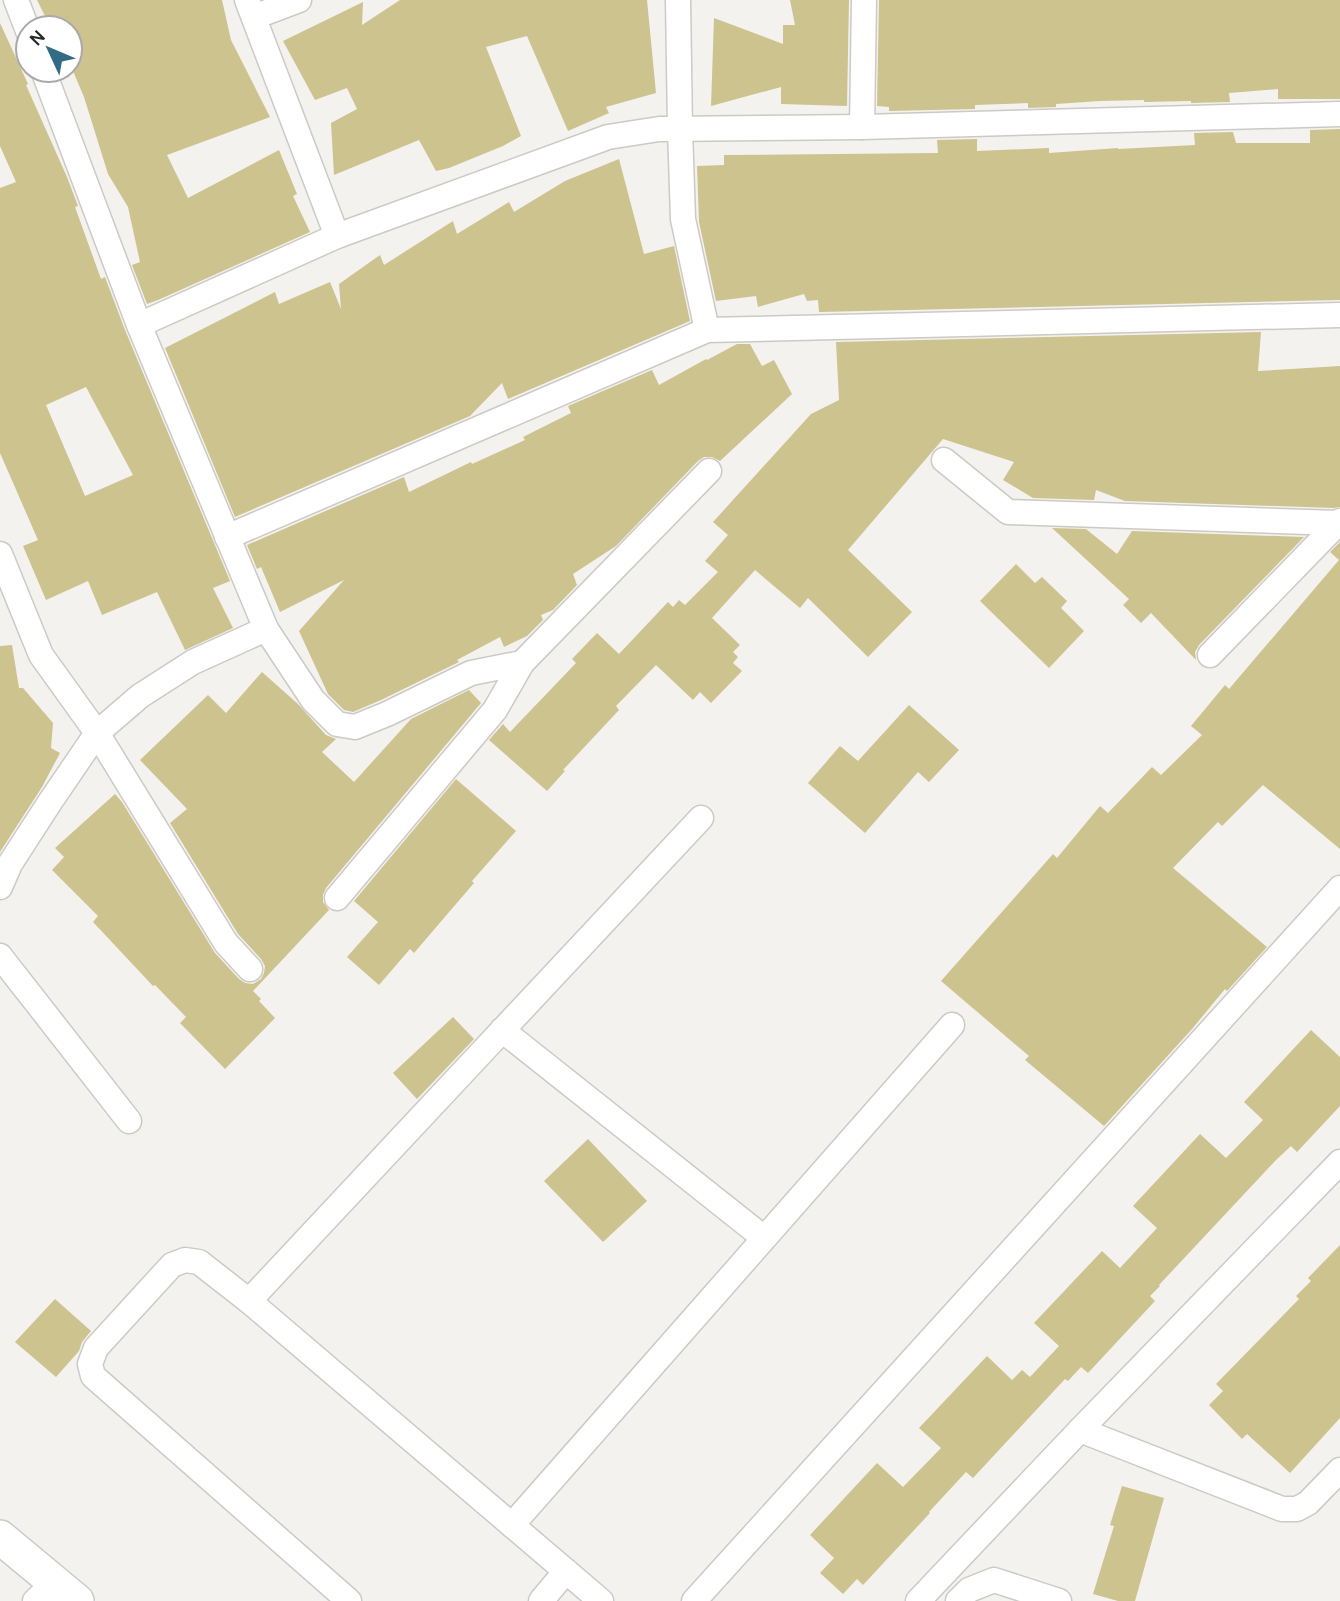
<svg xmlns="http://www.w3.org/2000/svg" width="1340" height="1601" font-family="Karla,sans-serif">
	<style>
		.building { fill: #cdc38e; fill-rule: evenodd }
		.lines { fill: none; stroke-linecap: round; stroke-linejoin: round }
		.street-casing { stroke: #cbcac6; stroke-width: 27 }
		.secondary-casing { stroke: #cbcac6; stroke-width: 36 }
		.street { stroke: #fff; stroke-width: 24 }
		.secondary { stroke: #fff; stroke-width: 33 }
	</style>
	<rect width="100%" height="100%" fill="#f3f2ef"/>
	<g class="building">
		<path d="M 37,0 L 222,0 L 231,40 L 270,117 L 167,155 L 188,198 L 279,150 L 297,194 L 293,196 L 310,232 L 158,300 L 147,304 L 132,265 L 140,262 L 128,207 L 108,174 L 84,97 L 70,64 L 70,28 L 51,28 Z"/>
		<path d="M 400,0 L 647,0 L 656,93 L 606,107 L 609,113 L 568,131 L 527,36 L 486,47 L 521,136 L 503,146 L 449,168 L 436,171 L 419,140 L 334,175 L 331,123 L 357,109 L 347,88 L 315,100 L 283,41 L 363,2 L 362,25 Z"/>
		<path d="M 790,0 L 849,0 L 847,106 L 781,104 L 781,87 L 711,106 L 714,18 L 783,44 L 783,25 L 795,25 Z"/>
		<path d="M 879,0 L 1340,0 L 1340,99 L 1278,99 L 1278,89 L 1229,93 L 1230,102 L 1191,103 L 1191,101 L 1144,102 L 1144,100 L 1100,101 L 1056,104 L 1056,107 L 1028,108 L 1028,103 L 975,105 L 975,109 L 889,111 L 889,107 L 877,106 Z"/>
		<path d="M 0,23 L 28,84 L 26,85 L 67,177 L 78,206 L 75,207 L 101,279 L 105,277 L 125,330 L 230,581 L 213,588 L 233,628 L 185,650 L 157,592 L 102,615 L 88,581 L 46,600 L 23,546 L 38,540 L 0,453 L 0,188 L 16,182 L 0,146 ZM 86,387 L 133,475 L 85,496 L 46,405 Z"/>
		<path d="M 1340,129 L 1340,300 L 819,312 L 818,300 L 807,301 L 804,294 L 758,307 L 756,296 L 716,301 L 699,222 L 697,166 L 724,165 L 724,155 L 938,153 L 937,140 L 977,139 L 977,151 L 1049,148 L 1049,153 L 1118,148 L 1118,149 L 1195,145 L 1194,133 L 1233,132 L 1236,143 L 1310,143 L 1310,130 Z"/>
		<path d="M 619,159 L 644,254 L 674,246 L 690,321 L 508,399 L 502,383 L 470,416 L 235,517 L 165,348 L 275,292 L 279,304 L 330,282 L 341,309 L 339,284 L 380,255 L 384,265 L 453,221 L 457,234 L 509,202 L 514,212 L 565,181 Z"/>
		<path d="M 1261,332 L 1258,371 L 1340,366 L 1340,507 L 1334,508 L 1125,501 L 1096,490 L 1094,500 L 1033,498 L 1003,480 L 1014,462 L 943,439 L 848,550 L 912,612 L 868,657 L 808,598 L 800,608 L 755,570 L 712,618 L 740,645 L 733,652 L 738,657 L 733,663 L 742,671 L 711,703 L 700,692 L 693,700 L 656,665 L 616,706 L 619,710 L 563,770 L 565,771 L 547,791 L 489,740 L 503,724 L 510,732 L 576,663 L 572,659 L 597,633 L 619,654 L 668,602 L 673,607 L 679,600 L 685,605 L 718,572 L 705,561 L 728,535 L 713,522 L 811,414 L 839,400 L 836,342 Z"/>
		<path d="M 737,344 L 750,344 L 762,366 L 774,360 L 792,394 L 720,461 L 712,457 L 704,457 L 698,461 L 616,546 L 573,574 L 577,585 L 553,610 L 541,615 L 543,620 L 527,636 L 504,647 L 500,637 L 457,660 L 459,662 L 381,700 L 353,712 L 344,710 L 328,694 L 299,631 L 344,580 L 280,612 L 261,567 L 257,569 L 247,545 L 404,477 L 409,492 L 471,462 L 472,464 L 525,440 L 523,437 L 571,413 L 568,406 L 652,370 L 659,385 L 706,359 L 707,360 Z"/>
		<path d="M 1052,528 L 1086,529 L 1117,554 L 1132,531 L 1304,537 L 1199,645 L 1195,652 L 1196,660 L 1151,613 L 1141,623 L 1123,605 L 1129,599 Z"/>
		<path d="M 1340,542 L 1340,849 L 1263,785 L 1222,826 L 1218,822 L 1173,868 L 1267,947 L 1227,991 L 1225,989 L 1192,1029 L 1104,1126 L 1025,1060 L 1029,1056 L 941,981 L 1053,854 L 1057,858 L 1100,806 L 1108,813 L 1152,767 L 1161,775 L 1202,735 L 1191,726 L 1225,685 L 1229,689 L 1339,560 L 1330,552 Z"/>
		<path d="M 1016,564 L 1035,583 L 1042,577 L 1067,601 L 1061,608 L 1084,631 L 1049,668 L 980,601 Z"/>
		<path d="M 12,645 L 19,688 L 23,688 L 53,723 L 51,748 L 60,753 L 42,787 L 0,852 L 0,646 Z"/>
		<path d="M 262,672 L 298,704 L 326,735 L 336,739 L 322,752 L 354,782 L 411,719 L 469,690 L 481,703 L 326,888 L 323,895 L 323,902 L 329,910 L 253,991 L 261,999 L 259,1001 L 275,1018 L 225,1069 L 180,1023 L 186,1017 L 155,985 L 153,986 L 93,922 L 98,916 L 52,870 L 64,857 L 55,848 L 115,794 L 122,802 L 215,953 L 239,979 L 245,983 L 253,984 L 261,979 L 264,973 L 265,966 L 261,959 L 238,934 L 170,823 L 187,809 L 140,760 L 208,695 L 226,713 Z"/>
		<path d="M 909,705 L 959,750 L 929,782 L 918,772 L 865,833 L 808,783 L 840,746 L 858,761 Z"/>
		<path d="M 456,779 L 516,831 L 472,881 L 474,883 L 414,953 L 410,949 L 379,985 L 347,957 L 378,922 L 354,901 Z"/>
		<path d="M 453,1017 L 474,1039 L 417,1099 L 393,1073 Z"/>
		<path d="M 1311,1030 L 1340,1057 L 1340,1106 L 1297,1152 L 1291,1146 L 1276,1160 L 1159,1285 L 1160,1286 L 1150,1296 L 1155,1301 L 1088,1373 L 1081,1367 L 1068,1381 L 1065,1379 L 973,1478 L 966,1472 L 929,1512 L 930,1513 L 863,1585 L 857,1579 L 843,1594 L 820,1573 L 834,1558 L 810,1535 L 877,1463 L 903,1487 L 941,1448 L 919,1428 L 987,1356 L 1012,1380 L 1022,1370 L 1030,1377 L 1059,1346 L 1034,1323 L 1102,1251 L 1120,1268 L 1157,1228 L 1133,1206 L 1200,1134 L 1226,1158 L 1263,1120 L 1244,1102 Z"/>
		<path d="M 588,1139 L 647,1201 L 603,1242 L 544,1181 Z"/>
		<path d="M 1340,1245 L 1340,1418 L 1290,1473 L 1247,1434 L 1242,1439 L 1209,1405 L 1223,1391 L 1216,1384 L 1299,1299 L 1296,1296 L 1311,1281 L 1308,1278 Z"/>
		<path d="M 55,1299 L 91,1331 L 82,1342 L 79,1351 L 56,1377 L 15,1342 Z"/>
		<path d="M 1122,1486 L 1164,1498 L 1135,1601 L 1118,1601 L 1093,1594 L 1114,1526 L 1110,1525 Z"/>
	</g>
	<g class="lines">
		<g class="street-casing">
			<g id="street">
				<path d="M 16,0 L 28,31"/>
				<path d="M 247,0 L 337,236"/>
				<path d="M 678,0 L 680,129 L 683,219 L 707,330"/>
				<path d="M 254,17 L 299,0"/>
				<path d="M 43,70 L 139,325 L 266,629 L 313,700 L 337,724 L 355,727 L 387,714 L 471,673 L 522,663 L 709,471"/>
				<path d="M 862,127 L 864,0"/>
				<path d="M 139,325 L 337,236 L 608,137 L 659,129 L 862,127 L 1340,114"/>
				<path d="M 944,460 L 1008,512 L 1338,523"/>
				<path d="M 227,537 L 707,330 L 1340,315"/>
				<path d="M 0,554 L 41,655 L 97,733 L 226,943 L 250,969"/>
				<path d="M 1210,655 L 1340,521"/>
				<path d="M 0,887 L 10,864 L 50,802 L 97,733 L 140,696 L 193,662 L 266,629"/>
				<path d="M 337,898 L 495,710 L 522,663"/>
				<path d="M 0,956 L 129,1121"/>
				<path d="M 502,1030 L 764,1238"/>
				<path d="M 249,1301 L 701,818"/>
				<path d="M 1080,1430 L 1282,1509 L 1297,1509 L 1308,1503 L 1340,1470"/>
				<path d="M 512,1525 L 952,1025"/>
				<path d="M 35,1601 L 55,1582"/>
				<path d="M 349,1601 L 93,1376 L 90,1364 L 96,1348 L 172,1265 L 185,1260 L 199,1262 L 249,1301 L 601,1601"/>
				<path d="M 541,1601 L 566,1571"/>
				<path d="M 694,1601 L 1340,888"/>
				<path d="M 918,1601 L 1080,1430 L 1340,1162"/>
				<path d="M 958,1601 L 969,1590 L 994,1580 L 1059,1601"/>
			</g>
		</g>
		<g class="secondary-casing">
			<path id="secondary" d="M 0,1537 L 77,1601"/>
		</g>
		<use href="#street" class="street"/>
		<use href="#secondary" class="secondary"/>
	</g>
	<g transform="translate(49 49) rotate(314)"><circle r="33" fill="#ffffff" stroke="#a9a9a9" stroke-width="2"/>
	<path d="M0-5L12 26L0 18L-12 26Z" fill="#336b85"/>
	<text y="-10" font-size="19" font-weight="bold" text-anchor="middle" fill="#292927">N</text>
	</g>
</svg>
